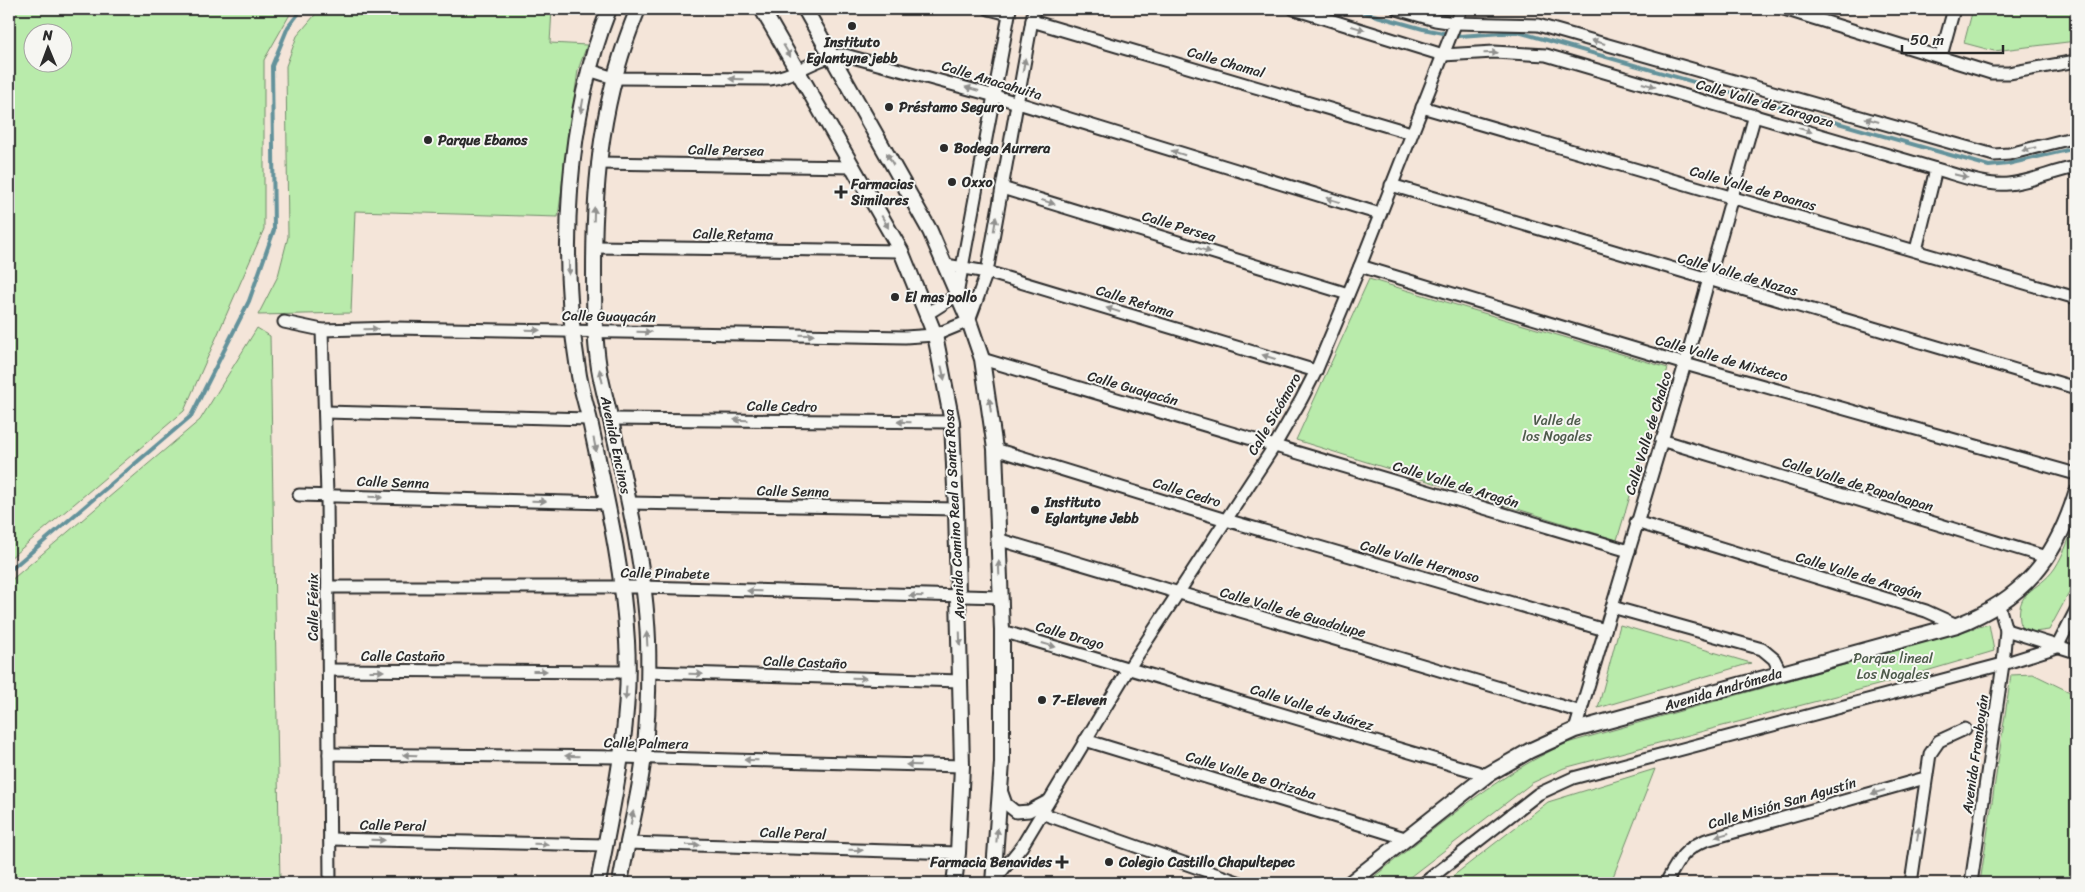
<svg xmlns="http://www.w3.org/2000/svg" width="2085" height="892" font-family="Sriracha,sans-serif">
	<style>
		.green { fill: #b9ebab; stroke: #728b6b; fill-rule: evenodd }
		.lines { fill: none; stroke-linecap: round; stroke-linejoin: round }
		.stream { stroke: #63929b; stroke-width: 4 }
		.minor-casing { stroke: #2b2b2b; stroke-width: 15 }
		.tertiary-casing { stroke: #2b2b2b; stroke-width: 18 }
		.minor { stroke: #f6f6f2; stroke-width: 11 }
		.tertiary { stroke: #f6f6f2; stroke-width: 14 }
		.oneway { fill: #90908e }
		.poi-dot { fill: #2b2b2b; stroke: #f6f6f2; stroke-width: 2 }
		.labels { text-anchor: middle; stroke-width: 4; stroke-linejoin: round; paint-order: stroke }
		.poi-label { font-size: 14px; font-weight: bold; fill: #2b2b2b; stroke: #f6f6f2; text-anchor: start }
		.street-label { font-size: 14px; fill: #2b2b2b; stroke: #f6f6f2 }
		.park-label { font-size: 14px; fill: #4e5b4b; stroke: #f6f6f2 }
	</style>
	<rect width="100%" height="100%" fill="#f4e5d9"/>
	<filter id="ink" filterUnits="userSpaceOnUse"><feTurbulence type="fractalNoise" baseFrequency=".02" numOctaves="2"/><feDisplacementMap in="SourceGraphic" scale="10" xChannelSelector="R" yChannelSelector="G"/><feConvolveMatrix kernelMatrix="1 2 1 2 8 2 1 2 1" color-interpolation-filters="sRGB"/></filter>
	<g filter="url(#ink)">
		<g class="green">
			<path d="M 9,9 L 293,9 L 264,60 L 264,229 L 184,411 L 9,559 ZM 62,32 L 62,62 L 32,62 L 32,32 Z"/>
			<path d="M 320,9 L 552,9 L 550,43 L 587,45 L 578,70 L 558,217 L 355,211 L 351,313 L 258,315 L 278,276 L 288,237 L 286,66 L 297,36 Z"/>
			<path d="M 1973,9 L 2074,9 L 2076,41 L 1994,51 L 1964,43 Z"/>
			<path d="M 1369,279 L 1668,368 L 1617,540 L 1296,440 Z"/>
			<path d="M 257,328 L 270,336 L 280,883 L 9,883 L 9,582 L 200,420 Z"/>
			<path d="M 2076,521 L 2076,580 L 2049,630 L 2034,632 L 2021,627 C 2013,588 2038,593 2055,568 C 2064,554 2070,536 2076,521 Z"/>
			<path d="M 1989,624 L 1994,651 L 1889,682 L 1564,768 L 1532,783 L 1402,883 L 1366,883 C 1430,833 1492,777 1567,743 Z"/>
			<path d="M 1620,625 L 1751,663 L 1598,708 Z"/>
			<path d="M 2033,674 L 2076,695 L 2076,883 L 1980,883 L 2011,675 Z"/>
			<path d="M 1655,769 L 1611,882 L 1444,883 L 1548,802 Z"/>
		</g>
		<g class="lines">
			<g class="stream">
				<path d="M 1352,9 L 1423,29 L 1459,36 L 1518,32 L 1989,166 L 2008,164 L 2076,148"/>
				<path d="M 9,571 L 191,416 L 249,301 L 274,230 L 272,66 L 288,27 L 302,9"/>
			</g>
			<g class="minor-casing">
				<g id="minor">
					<path d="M 989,9 L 1009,14"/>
					<path d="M 1294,9 L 1443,55 L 1494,52 L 1546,55 L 1936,169 C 1958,175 1985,186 2008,184 C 2032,182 2053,171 2076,167"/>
					<path d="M 1397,9 L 1435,20 L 1455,23 L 1538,25 L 1994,155 L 2009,154 L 2076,137"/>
					<path d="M 1784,9 L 1991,73 L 2009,73 L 2076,61"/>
					<path d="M 1032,21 L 1411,133"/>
					<path d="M 1941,56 L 1954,9"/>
					<path d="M 589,70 L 614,78 L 770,79 C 797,76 818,55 845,55 L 995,96 L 1380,214"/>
					<path d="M 1422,107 L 2076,298"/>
					<path d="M 598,163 L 854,167"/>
					<path d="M 1391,185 L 2076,388"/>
					<path d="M 1002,188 L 1348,294"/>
					<path d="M 594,247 L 901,251"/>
					<path d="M 1916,250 L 1936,169"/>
					<path d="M 946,265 L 987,272 L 1316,371"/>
					<path d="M 1360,266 L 1685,364 L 2076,474"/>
					<path d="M 927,314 L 957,295 L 1010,9"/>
					<path d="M 284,322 L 322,330 L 395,328 L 905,337 L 935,335 L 969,321 L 987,272 L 1034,9"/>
					<path d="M 322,330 L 327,495 L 330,883"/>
					<path d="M 982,359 L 1629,551"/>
					<path d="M 325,412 L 589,419"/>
					<path d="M 611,419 L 952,422"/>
					<path d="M 1661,440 L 2046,557"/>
					<path d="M 995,449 L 1226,520 L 1605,630"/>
					<path d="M 299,495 L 607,503"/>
					<path d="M 629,503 L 956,509"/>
					<path d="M 1636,522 L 1926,611 L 1957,625"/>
					<path d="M 997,539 L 1581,712"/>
					<path d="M 328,587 L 643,587 L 1000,597"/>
					<path d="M 1612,607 L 1762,649 L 1774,659 L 1781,673"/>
					<path d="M 2006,630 L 2076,652"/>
					<path d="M 1002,631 L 1487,775"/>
					<path d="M 329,670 L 628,672"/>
					<path d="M 648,672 L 961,681"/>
					<path d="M 1575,730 L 1685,364 L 1755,115"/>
					<path d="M 1085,740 L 1408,839"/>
					<path d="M 329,754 L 621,757 L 962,766"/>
					<path d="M 1001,790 L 1006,804 L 1016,812 L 1029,811 L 1046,802"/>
					<path d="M 1041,813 L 1241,883"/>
					<path d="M 330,839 L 605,845"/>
					<path d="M 627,843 L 958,853"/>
					<path d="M 993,882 L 1022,846 L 1129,668 L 1275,445 L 1301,400 L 1316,371 L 1360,266 L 1461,9"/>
					<path d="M 1424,883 L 1538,794 L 1573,778 L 2003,664 L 2057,647 L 2076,610"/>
					<path d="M 1666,883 C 1678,861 1682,850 1706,840 L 1925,778"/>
					<path d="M 1911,883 L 1930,754 L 1939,741 L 1965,729"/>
					<path d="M 1971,883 L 2003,664 L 2006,630 L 1999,606"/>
				</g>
			</g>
			<g class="tertiary-casing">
				<g id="tertiary">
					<path d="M 762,9 L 901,251 L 935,335 L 952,422 L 956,509 L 962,766 L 958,853 L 954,883"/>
					<path d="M 805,9 L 930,231 L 969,321 L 982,359 L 995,449 L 1002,631 L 1002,763 L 993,883"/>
					<path d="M 598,883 C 613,804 632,722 627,641 C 623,567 605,493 590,421 C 586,404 580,386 578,369 C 559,254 566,118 609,9"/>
					<path d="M 620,883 C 627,841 639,799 644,756 C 648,718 649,679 648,640 C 645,567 627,492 611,421 C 607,403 602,386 599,368 C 594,336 594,303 594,270 C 594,178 602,95 638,9"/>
					<path d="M 1350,883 L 1487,775 L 1529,751 L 1575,730 L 1957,625 C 2022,600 2056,559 2076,493"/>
				</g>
			</g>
			<use href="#minor" class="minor"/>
			<use href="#tertiary" class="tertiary"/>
		</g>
		<defs><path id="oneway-solid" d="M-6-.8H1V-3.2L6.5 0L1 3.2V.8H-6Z" transform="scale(1.25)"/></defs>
		<g class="oneway">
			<use href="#oneway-solid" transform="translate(1358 28) rotate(17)"/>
			<use href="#oneway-solid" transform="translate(1598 42) rotate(-164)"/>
			<use href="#oneway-solid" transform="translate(787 51) rotate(60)"/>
			<use href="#oneway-solid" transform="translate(1491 53) rotate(-2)"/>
			<use href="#oneway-solid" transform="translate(1024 65) rotate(-80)"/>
			<use href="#oneway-solid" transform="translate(736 79) rotate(-179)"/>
			<use href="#oneway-solid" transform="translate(1649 85) rotate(16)"/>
			<use href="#oneway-solid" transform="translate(972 89) rotate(-164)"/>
			<use href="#oneway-solid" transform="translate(582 106) rotate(100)"/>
			<use href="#oneway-solid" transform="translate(1872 120) rotate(-164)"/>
			<use href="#oneway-solid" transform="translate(1805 130) rotate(17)"/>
			<use href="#oneway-solid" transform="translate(2029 149) rotate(166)"/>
			<use href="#oneway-solid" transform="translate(1178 153) rotate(-163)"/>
			<use href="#oneway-solid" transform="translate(890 159) rotate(-119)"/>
			<use href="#oneway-solid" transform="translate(1961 176) rotate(14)"/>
			<use href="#oneway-solid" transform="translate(1333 200) rotate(-163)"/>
			<use href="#oneway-solid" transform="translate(1048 202) rotate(17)"/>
			<use href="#oneway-solid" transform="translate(594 214) rotate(-88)"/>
			<use href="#oneway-solid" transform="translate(885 222) rotate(61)"/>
			<use href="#oneway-solid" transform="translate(995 224) rotate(-80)"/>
			<use href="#oneway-solid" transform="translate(1204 250) rotate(17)"/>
			<use href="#oneway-solid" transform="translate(569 268) rotate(90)"/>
			<use href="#oneway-solid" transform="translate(1113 310) rotate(-163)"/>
			<use href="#oneway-solid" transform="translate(371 329) rotate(-2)"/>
			<use href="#oneway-solid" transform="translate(533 330) rotate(1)"/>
			<use href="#oneway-solid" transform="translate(644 332) rotate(1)"/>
			<use href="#oneway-solid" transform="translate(807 335) rotate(1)"/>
			<use href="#oneway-solid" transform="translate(1269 357) rotate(-163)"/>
			<use href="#oneway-solid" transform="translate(943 373) rotate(78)"/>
			<use href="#oneway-solid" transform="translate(601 376) rotate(-103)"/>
			<use href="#oneway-solid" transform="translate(990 405) rotate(-97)"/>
			<use href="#oneway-solid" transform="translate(741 420) rotate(-179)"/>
			<use href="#oneway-solid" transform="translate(904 422) rotate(-179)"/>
			<use href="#oneway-solid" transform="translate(595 445) rotate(78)"/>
			<use href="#oneway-solid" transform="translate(376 497) rotate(2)"/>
			<use href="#oneway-solid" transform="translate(539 501) rotate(2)"/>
			<use href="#oneway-solid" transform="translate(999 568) rotate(-92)"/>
			<use href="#oneway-solid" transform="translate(754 591) rotate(-178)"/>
			<use href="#oneway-solid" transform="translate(916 596) rotate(-178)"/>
			<use href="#oneway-solid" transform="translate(647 639) rotate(-93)"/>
			<use href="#oneway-solid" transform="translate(960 639) rotate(88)"/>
			<use href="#oneway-solid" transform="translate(1049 645) rotate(16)"/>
			<use href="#oneway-solid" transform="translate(377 671)"/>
			<use href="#oneway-solid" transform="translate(540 671)"/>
			<use href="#oneway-solid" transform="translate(696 674) rotate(2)"/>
			<use href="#oneway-solid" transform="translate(859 678) rotate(2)"/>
			<use href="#oneway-solid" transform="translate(626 693) rotate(94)"/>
			<use href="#oneway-solid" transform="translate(410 755) rotate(-179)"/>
			<use href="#oneway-solid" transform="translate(572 756) rotate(-179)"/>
			<use href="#oneway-solid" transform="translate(751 760) rotate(-178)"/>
			<use href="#oneway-solid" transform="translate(913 765) rotate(-178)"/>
			<use href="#oneway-solid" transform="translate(1878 792) rotate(164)"/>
			<use href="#oneway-solid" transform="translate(632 818) rotate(-79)"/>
			<use href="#oneway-solid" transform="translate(1918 834) rotate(-82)"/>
			<use href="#oneway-solid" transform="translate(997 835) rotate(-85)"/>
			<use href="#oneway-solid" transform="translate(1722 835) rotate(164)"/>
			<use href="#oneway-solid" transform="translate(378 840) rotate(1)"/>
			<use href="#oneway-solid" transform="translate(541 844) rotate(1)"/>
			<use href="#oneway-solid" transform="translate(693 845) rotate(2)"/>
			<use href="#oneway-solid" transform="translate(856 850) rotate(2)"/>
		</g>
	</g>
	<g class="poi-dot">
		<circle cx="852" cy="26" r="5"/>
		<circle cx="889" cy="107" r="5"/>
		<circle cx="428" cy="140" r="5"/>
		<circle cx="944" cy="148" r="5"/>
		<circle cx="952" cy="182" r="5"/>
		<path d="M838.5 184.5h5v5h5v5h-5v5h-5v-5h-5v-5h5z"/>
		<circle cx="895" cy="297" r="5"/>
		<circle cx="1035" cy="510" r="5"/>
		<circle cx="1042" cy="700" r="5"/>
		<path d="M1059.5 854.5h5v5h5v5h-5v5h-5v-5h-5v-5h5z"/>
		<circle cx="1109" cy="862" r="5"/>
	</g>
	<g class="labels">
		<g class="poi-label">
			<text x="852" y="47" text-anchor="middle">Instituto<tspan x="852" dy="16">Eglantyne jebb</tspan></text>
			<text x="899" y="112">Préstamo Seguro</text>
			<text x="438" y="145">Parque Ebanos</text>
			<text x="954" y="153">Bodega Aurrera</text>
			<text x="962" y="187">Oxxo</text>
			<text x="851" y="189">Farmacias<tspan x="851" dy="16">Similares</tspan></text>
			<text x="905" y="302">El mas pollo</text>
			<text x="1045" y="507">Instituto<tspan x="1045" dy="16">Eglantyne Jebb</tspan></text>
			<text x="1052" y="705">7-Eleven</text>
			<text x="1052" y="867" text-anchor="end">Farmacia Benavides</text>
			<text x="1119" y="867">Colegio Castillo Chapultepec</text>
		</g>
		<g class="street-label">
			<text transform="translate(1226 62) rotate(16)" y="5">Calle Chamal</text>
			<text transform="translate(992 80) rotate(17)" y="5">Calle Anacahuita</text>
			<text transform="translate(1765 103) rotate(16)" y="5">Calle Valle de Zaragoza</text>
			<text transform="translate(726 150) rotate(1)" y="5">Calle Persea</text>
			<text transform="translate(1753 188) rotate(16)" y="5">Calle Valle de Poanas</text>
			<text transform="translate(1179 226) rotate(17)" y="5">Calle Persea</text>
			<text transform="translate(733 234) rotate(1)" y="5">Calle Retama</text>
			<text transform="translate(1738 274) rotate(16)" y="5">Calle Valle de Nazas</text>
			<text transform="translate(1135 301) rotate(17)" y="5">Calle Retama</text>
			<text transform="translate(609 316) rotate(1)" y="5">Calle Guayacán</text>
			<text transform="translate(1722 358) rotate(16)" y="5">Calle Valle de Mixteco</text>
			<text transform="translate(1133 388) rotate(16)" y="5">Calle Guayacán</text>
			<text transform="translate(782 406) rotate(1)" y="5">Calle Cedro</text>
			<text transform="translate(1274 414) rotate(-60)" y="5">Calle Sicómoro</text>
			<text transform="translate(1648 433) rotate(-73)" y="5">Calle Valle de Chalco</text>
			<text transform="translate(616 445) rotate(78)" y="5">Avenida Encinos</text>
			<text transform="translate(393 482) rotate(2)" y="5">Calle Senna</text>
			<text transform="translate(1456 484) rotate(17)" y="5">Calle Valle de Aragón</text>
			<text transform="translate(1858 484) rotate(17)" y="5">Calle Valle de Papaloapan</text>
			<text transform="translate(793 491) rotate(1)" y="5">Calle Senna</text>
			<text transform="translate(1187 492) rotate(17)" y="5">Calle Cedro</text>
			<text transform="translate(954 514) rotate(-93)" y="5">Avenida Camino Real a Santa Rosa</text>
			<text transform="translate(1420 561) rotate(16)" y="5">Calle Valle Hermoso</text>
			<text transform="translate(665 573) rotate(1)" y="5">Calle Pinabete</text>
			<text transform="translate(1859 575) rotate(17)" y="5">Calle Valle de Aragón</text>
			<text transform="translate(313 607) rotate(-90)" y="5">Calle Fénix</text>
			<text transform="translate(1293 612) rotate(16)" y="5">Calle Valle de Guadalupe</text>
			<text transform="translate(1070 635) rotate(16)" y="5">Calle Drago</text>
			<text x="403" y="661">Calle Castaño</text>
			<text transform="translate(805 662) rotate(2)" y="5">Calle Castaño</text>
			<text transform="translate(1723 689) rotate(-16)" y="5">Avenida Andrómeda</text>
			<text transform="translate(1312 707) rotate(17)" y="5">Calle Valle de Juárez</text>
			<text transform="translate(646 743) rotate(1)" y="5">Calle Palmera</text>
			<text transform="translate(1975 754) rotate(-82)" y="5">Avenida Framboyán</text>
			<text transform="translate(1251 775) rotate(17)" y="5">Calle Valle De Orizaba</text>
			<text transform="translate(1782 803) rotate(-16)" y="5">Calle Misión San Agustín</text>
			<text transform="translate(393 825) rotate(1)" y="5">Calle Peral</text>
			<text transform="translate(793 833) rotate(2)" y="5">Calle Peral</text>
		</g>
		<g class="park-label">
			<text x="1557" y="425">Valle de<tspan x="1557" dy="16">los Nogales</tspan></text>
			<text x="1893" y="663">Parque lineal<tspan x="1893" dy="16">Los Nogales</tspan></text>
		</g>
	</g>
	<rect width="2085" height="892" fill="none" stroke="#f6f6f2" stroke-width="30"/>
	<rect x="15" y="15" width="2055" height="862" fill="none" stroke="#2b2b2b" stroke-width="2" filter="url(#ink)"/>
	<g transform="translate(48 48) rotate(359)"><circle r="24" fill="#f6f6f2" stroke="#a5a5a2"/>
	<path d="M0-4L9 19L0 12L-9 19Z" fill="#2b2b2b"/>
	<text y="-8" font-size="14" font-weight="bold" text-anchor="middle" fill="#2b2b2b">N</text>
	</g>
	<path d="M1902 45v8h101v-8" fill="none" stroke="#2b2b2b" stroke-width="2.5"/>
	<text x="1910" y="45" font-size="15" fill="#2b2b2b" stroke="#f6f6f2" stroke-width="4" paint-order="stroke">50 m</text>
</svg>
